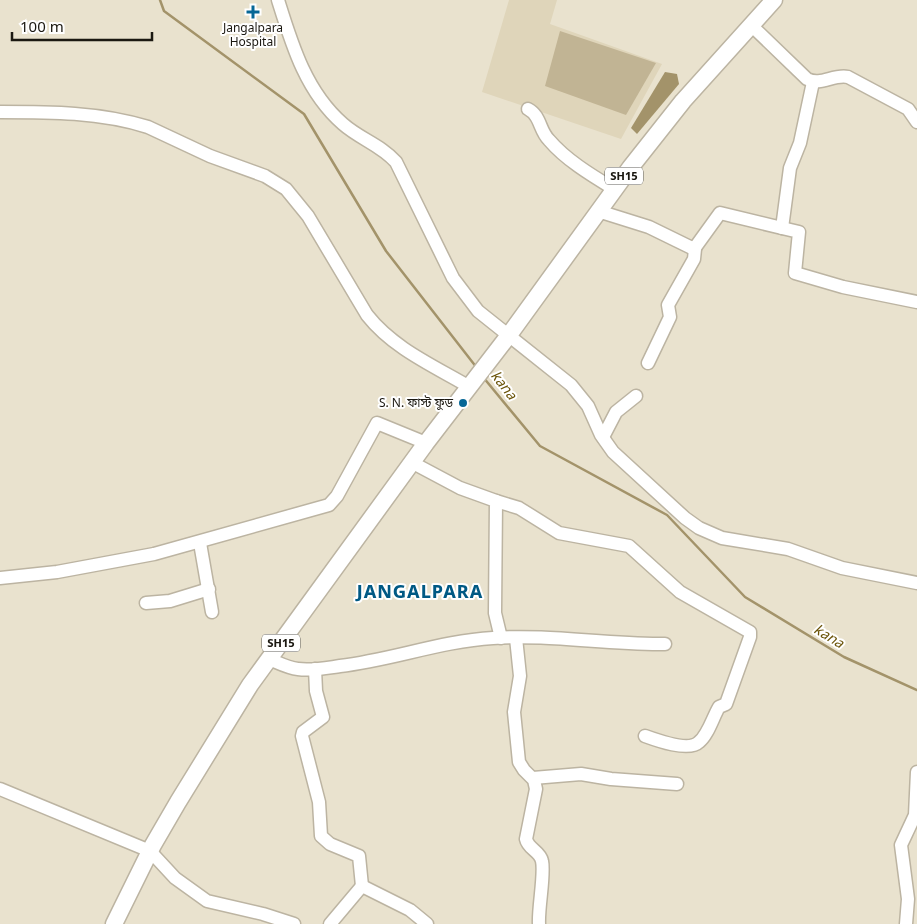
<svg xmlns="http://www.w3.org/2000/svg" width="917" height="924" font-family="Georgia,'Noto Sans Bengali',serif">
	<style>
		.built { fill: #dfd5ba }
		.garden { fill: #c1b494 }
		.water { fill: #a3936a }
		.lines { fill: none; stroke-linecap: round; stroke-linejoin: round }
		.stream { stroke: #a3936a; stroke-width: 2.5 }
		.minor-casing { stroke: #bcb4a2; stroke-width: 15 }
		.major-casing { stroke: #bcb4a2; stroke-width: 19 }
		.minor { stroke: #fff; stroke-width: 12 }
		.major { stroke: #fff; stroke-width: 16 }
		.poi-dot { fill: #076796; stroke: #fff; stroke-width: 2 }
		.labels { text-anchor: middle; stroke-width: 4; stroke-linejoin: round; paint-order: stroke }
		.shield { fill: #fff; stroke: #5f5d58; stroke-width: 1 }
		.shield-label { font-size: 11px; font-weight: bold; fill: #1b1811 }
		.poi-label { font-size: 12px; fill: #1b1811; stroke: #fff }
		.water-label { font-size: 14px; font-style: italic; fill: #6b5409; stroke: #fff }
		.district-label { font-size: 18px; font-weight: bold; letter-spacing: 1px; fill: #005984; stroke: #fff }
	</style>
	<rect width="100%" height="100%" fill="#e9e2ce"/>
	<path class="built" d="M 509,0 L 557,0 L 550,24 L 662,64 L 621,139 L 482,92 Z"/>
	<path class="garden" d="M 560,31 L 656,63 L 626,115 L 545,86 Z"/>
	<path class="water" d="M 665,72 L 677,74 L 679,84 L 637,134 L 631,128 Z"/>
	<g class="lines">
		<g class="stream">
			<path d="M 160,0 L 164,11 L 304,114 L 386,251 L 477,368"/>
			<path d="M 483,377 L 540,446 L 667,515 L 745,597 L 844,657 L 917,690"/>
		</g>
		<g class="minor-casing">
			<g id="minor">
				<path d="M 278,0 C 292,45 306,92 343,124 C 360,139 381,145 396,162 L 453,278 L 478,311 L 571,385 L 588,406 L 601,435 L 613,452 L 685,518 L 699,528 L 722,538 L 788,549 L 842,568 L 917,583"/>
				<path d="M 751,25 L 807,79 C 821,86 833,74 848,77 L 908,109 L 917,122"/>
				<path d="M 528,109 C 541,116 539,130 549,140 C 566,160 591,175 614,189"/>
				<path d="M 0,112 C 50,112 100,112 148,127 L 210,156 L 265,176 L 286,189 L 308,216 L 367,315 C 393,348 432,365 468,386"/>
				<path d="M 598,211 L 649,227 L 694,249 L 720,213 L 782,228 L 790,168 L 800,143 L 813,82"/>
				<path d="M 782,228 L 799,232 L 795,273 L 843,287 L 917,302"/>
				<path d="M 648,363 L 670,317 L 668,305 L 694,259 L 695,249"/>
				<path d="M 603,437 L 616,412 L 636,396"/>
				<path d="M 413,463 L 460,488 L 496,501 L 495,613 L 501,638"/>
				<path d="M 496,501 L 519,508 L 559,533 L 629,546 L 680,592 L 750,632 L 750,637 L 726,704 L 719,707 C 713,717 708,735 699,742 C 689,752 656,740 645,736"/>
				<path d="M 200,543 L 212,612"/>
				<path d="M 0,578 L 57,572 L 154,554 L 329,505 L 337,496 L 377,423 L 426,443"/>
				<path d="M 146,603 L 170,601 L 209,589"/>
				<path d="M 516,638 L 520,676 L 514,712 L 519,762 L 524,770 L 534,780 L 536,789 L 526,839 C 528,849 540,851 542,861 C 545,874 538,908 539,924"/>
				<path d="M 269,659 C 279,663 288,668 298,669 C 312,671 326,668 340,666 C 392,660 441,641 493,638 C 551,634 607,645 665,644"/>
				<path d="M 315,669 L 316,691 L 323,717 L 303,732 L 302,736 L 319,802 L 321,836 L 330,844 L 359,856 L 362,886"/>
				<path d="M 533,778 L 581,774 L 611,779 L 677,784"/>
				<path d="M 0,789 L 150,851 L 175,878 L 207,901 L 263,914 L 294,924"/>
				<path d="M 330,924 L 362,886 L 410,910 L 427,924"/>
				<path d="M 906,924 L 908,899 L 901,845 L 915,815 L 917,772"/>
			</g>
		</g>
		<g class="major-casing">
			<path id="major" d="M 114,924 L 153,845 L 178,802 L 250,685 L 426,443 L 509,335 L 630,168 L 683,101 L 774,0"/>
		</g>
		<use href="#minor" class="minor"/>
		<use href="#major" class="major"/>
	</g>
	<g class="poi-dot">
		<path d="M250.5 4.5h5v5h5v5h-5v5h-5v-5h-5v-5h5z"/>
		<circle cx="463" cy="403" r="5"/>
	</g>
	<g class="labels">
		<g class="shield">
			<rect x="605" y="167.5" width="38" height="17" rx="4"/>
			<rect x="262" y="634.5" width="38" height="17" rx="4"/>
		</g>
		<g class="shield-label">
			<text x="624" y="180">SH15</text>
			<text x="281" y="647">SH15</text>
		</g>
		<g class="poi-label">
			<text x="253" y="32">Jangalpara<tspan x="253" dy="14">Hospital</tspan></text>
			<text x="453" y="407" text-anchor="end">S. N. ফাস্ট ফুড</text>
		</g>
		<g class="water-label">
			<text transform="translate(504 385) rotate(52)" y="5">kana</text>
			<text transform="translate(829 636) rotate(31)" y="5">kana</text>
		</g>
		<g class="district-label">
			<text x="420" y="598">JANGALPARA</text>
		</g>
	</g>
	<path d="M12 32v8h140v-8" fill="none" stroke="#1b1811" stroke-width="2.5"/>
	<text x="20" y="32" font-size="15" fill="#1b1811" stroke="#ffffff" stroke-width="4" paint-order="stroke">100 m</text>
</svg>
